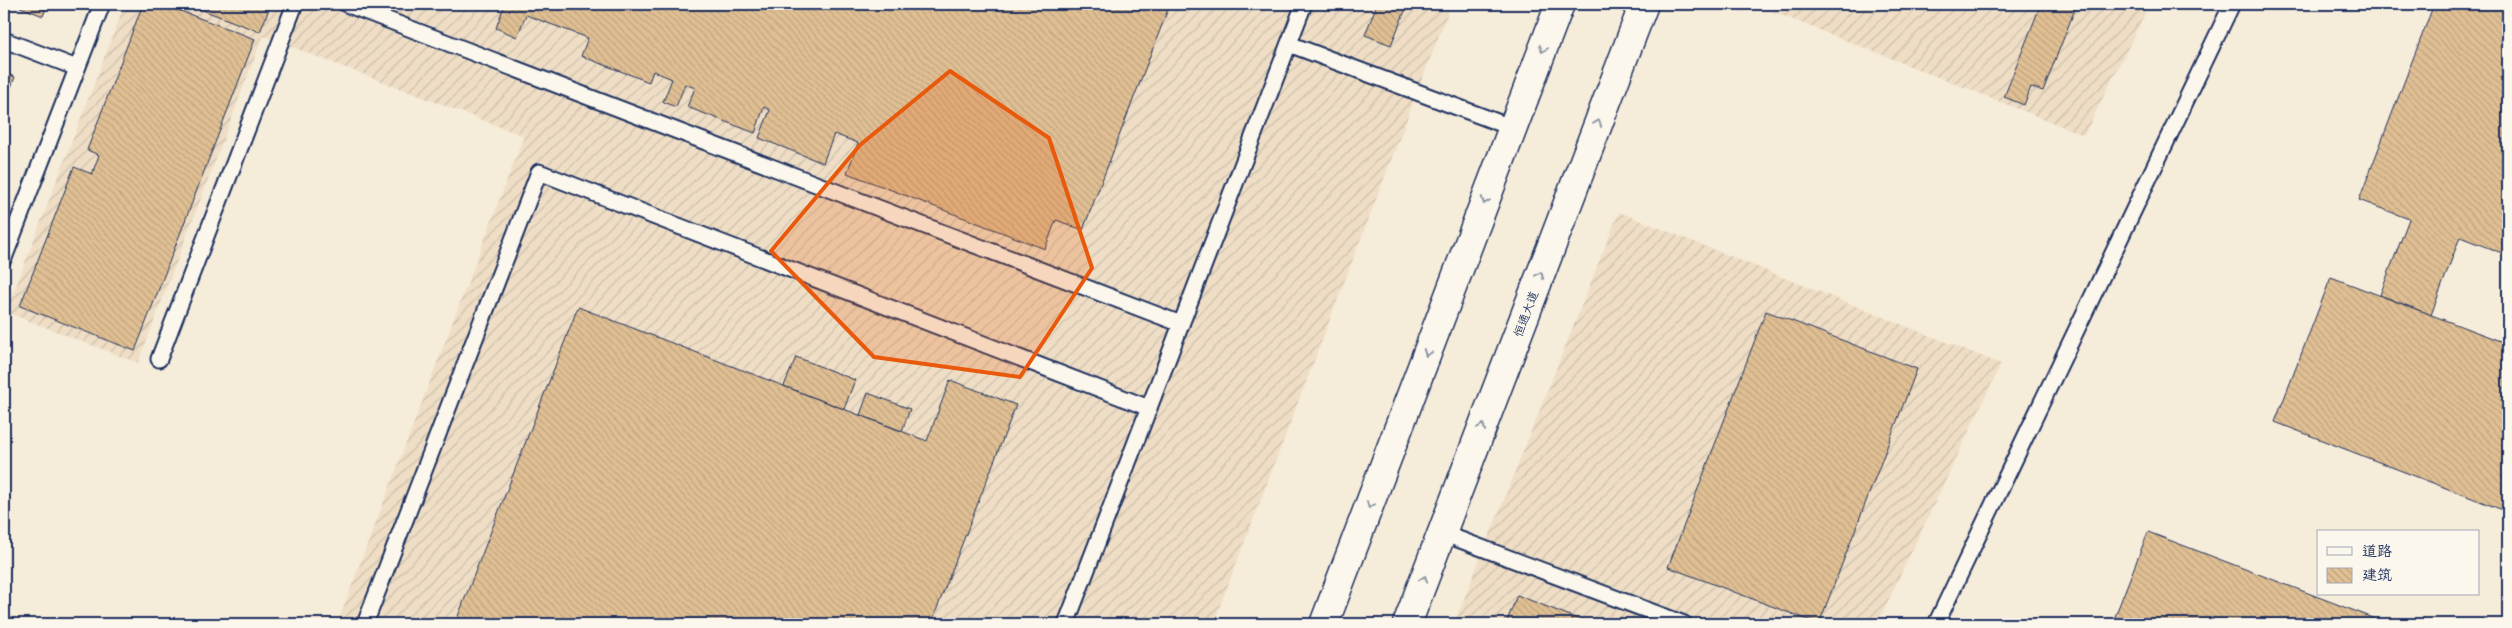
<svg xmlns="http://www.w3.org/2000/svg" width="2512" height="628" font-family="Kalam,'LXGW WenKai TC',sans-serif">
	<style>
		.industrial { fill: url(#industrial-furrows) }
		.building { fill: url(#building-back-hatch); stroke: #1b2f5e }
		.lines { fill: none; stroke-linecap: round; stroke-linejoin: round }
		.lane-casing { stroke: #1b2f5e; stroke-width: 19 }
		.secondary-casing { stroke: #1b2f5e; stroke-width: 31 }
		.lane { stroke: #fbf7ec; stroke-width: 15 }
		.secondary { stroke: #fbf7ec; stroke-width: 28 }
		.oneway { stroke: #8b93a5 }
		.marked { fill: #e8590c; fill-opacity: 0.2; stroke: #e8590c; stroke-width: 4; stroke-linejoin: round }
		.labels { text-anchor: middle; stroke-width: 5; stroke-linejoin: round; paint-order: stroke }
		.street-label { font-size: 12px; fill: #1b2f5e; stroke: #fbf7ec }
	</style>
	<defs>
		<pattern id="industrial-furrows" width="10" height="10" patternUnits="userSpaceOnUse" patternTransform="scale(1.25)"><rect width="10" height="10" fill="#efdec5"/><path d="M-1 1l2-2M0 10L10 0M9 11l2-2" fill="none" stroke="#ccbfac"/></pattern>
		<pattern id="building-back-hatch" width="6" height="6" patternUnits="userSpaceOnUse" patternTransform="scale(1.25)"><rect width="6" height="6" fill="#e0bf93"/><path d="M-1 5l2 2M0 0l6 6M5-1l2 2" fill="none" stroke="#c0a481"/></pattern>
	</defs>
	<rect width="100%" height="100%" fill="#f6ecda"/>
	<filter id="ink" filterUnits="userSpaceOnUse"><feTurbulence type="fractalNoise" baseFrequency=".02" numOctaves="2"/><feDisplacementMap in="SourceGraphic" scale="10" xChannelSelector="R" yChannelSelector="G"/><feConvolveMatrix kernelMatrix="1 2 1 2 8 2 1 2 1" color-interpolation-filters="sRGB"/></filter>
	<g filter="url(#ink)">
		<g class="industrial">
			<path d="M 125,4 L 1451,4 L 1213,624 L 337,624 L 524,136 L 263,36 L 138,363 L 6,312 Z"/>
			<path d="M 1754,4 L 2150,4 L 2084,135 Z"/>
			<path d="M 1619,212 L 2001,364 L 1877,624 L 1454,624 Z"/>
		</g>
		<g class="building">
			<path d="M 13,4 L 48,4 L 43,16 Z"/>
			<path d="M 143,4 L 162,4 L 255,39 L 135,351 L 20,306 L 74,167 L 92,174 L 99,155 L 87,150 Z"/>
			<path d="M 187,4 L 271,4 L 260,32 Z"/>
			<path d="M 497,4 L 1170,4 L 1083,230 L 1056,220 L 1045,249 L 847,173 L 858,143 L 834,134 L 823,163 L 759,138 L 770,110 L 764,107 L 755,133 L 687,107 L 695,88 L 685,84 L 676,107 L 663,102 L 672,79 L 653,71 L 649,82 L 581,56 L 588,38 L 526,15 L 517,37 L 496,28 L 504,6 Z"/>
			<path d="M 1377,4 L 1402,4 L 1407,6 L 1391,45 L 1365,35 Z"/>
			<path d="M 2041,4 L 2077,4 L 2043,91 L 2031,87 L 2024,105 L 2004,97 Z"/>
			<path d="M 2434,4 L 2508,4 L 2508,252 L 2507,255 L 2460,237 L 2431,315 L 2380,295 L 2409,219 L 2359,200 Z"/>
			<path d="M 4,73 L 15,77 L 4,105 Z"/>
			<path d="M 2331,277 L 2508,344 L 2508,512 L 2275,422 Z"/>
			<path d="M 578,307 L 927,441 L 950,380 L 1016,405 L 931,624 L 455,624 Z"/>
			<path d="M 1766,311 L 1917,369 L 1819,624 L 1668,567 Z"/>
			<path d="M 796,357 L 855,380 L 844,409 L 784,386 Z"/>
			<path d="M 868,393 L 910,409 L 902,431 L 860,415 Z"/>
			<path d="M 2148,532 L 2389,624 L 2112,624 Z"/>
			<path d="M 1517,595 L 1583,621 L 1582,624 L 1506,624 Z"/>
		</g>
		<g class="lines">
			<g class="lane-casing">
				<g id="lane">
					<path d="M 346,4 L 1181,324"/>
					<path d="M 4,40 L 77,68"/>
					<path d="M 1289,44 L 1513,128"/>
					<path d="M 4,258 L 102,4"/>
					<path d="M 159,359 L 295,4"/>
					<path d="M 1442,533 L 1684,624"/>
					<path d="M 365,624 L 539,172 L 1149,408"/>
					<path d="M 1066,624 L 1304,4"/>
					<path d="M 1936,624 L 2232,4"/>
				</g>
			</g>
			<g class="secondary-casing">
				<g id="secondary">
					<path d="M 1324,624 L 1560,4"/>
					<path d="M 1407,624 L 1644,4"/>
				</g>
			</g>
			<use href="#lane" class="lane"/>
			<use href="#secondary" class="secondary"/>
		</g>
		<defs><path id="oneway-chevron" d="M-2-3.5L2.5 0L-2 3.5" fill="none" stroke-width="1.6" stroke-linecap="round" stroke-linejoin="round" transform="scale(1.25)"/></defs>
		<g class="oneway">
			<use href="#oneway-chevron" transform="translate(1543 49) rotate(111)"/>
			<use href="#oneway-chevron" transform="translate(1598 123) rotate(-69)"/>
			<use href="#oneway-chevron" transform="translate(1485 201) rotate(111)"/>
			<use href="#oneway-chevron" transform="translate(1540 275) rotate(-69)"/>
			<use href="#oneway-chevron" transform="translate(1427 353) rotate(111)"/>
			<use href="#oneway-chevron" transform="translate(1482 427) rotate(-69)"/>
			<use href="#oneway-chevron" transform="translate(1370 505) rotate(111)"/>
			<use href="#oneway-chevron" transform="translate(1424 579) rotate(-69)"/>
		</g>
	</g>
	<path class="marked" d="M 950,71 L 1049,138 L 1092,268 L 1020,377 L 874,357 L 771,251 L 860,145 Z"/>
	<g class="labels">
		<g class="street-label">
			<text transform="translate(1526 314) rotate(-69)" y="4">恒通大道</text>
		</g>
	</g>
	<rect width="2512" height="628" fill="none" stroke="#fbf7ec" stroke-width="20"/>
	<rect x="10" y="10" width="2492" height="608" fill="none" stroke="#1b2f5e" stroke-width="2" filter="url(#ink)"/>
	<rect x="2317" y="530" width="162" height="65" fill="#fbf7ec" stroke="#a1a7b3"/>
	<rect x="2327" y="547" width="25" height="8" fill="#fbf7ec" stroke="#a1a7b3"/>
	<text x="2362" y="556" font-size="15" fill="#1b2f5e">道路</text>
	<rect x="2327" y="568" width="25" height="15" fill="url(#building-back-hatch)" stroke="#a1a7b3"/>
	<text x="2362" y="580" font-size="15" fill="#1b2f5e">建筑</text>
</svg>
